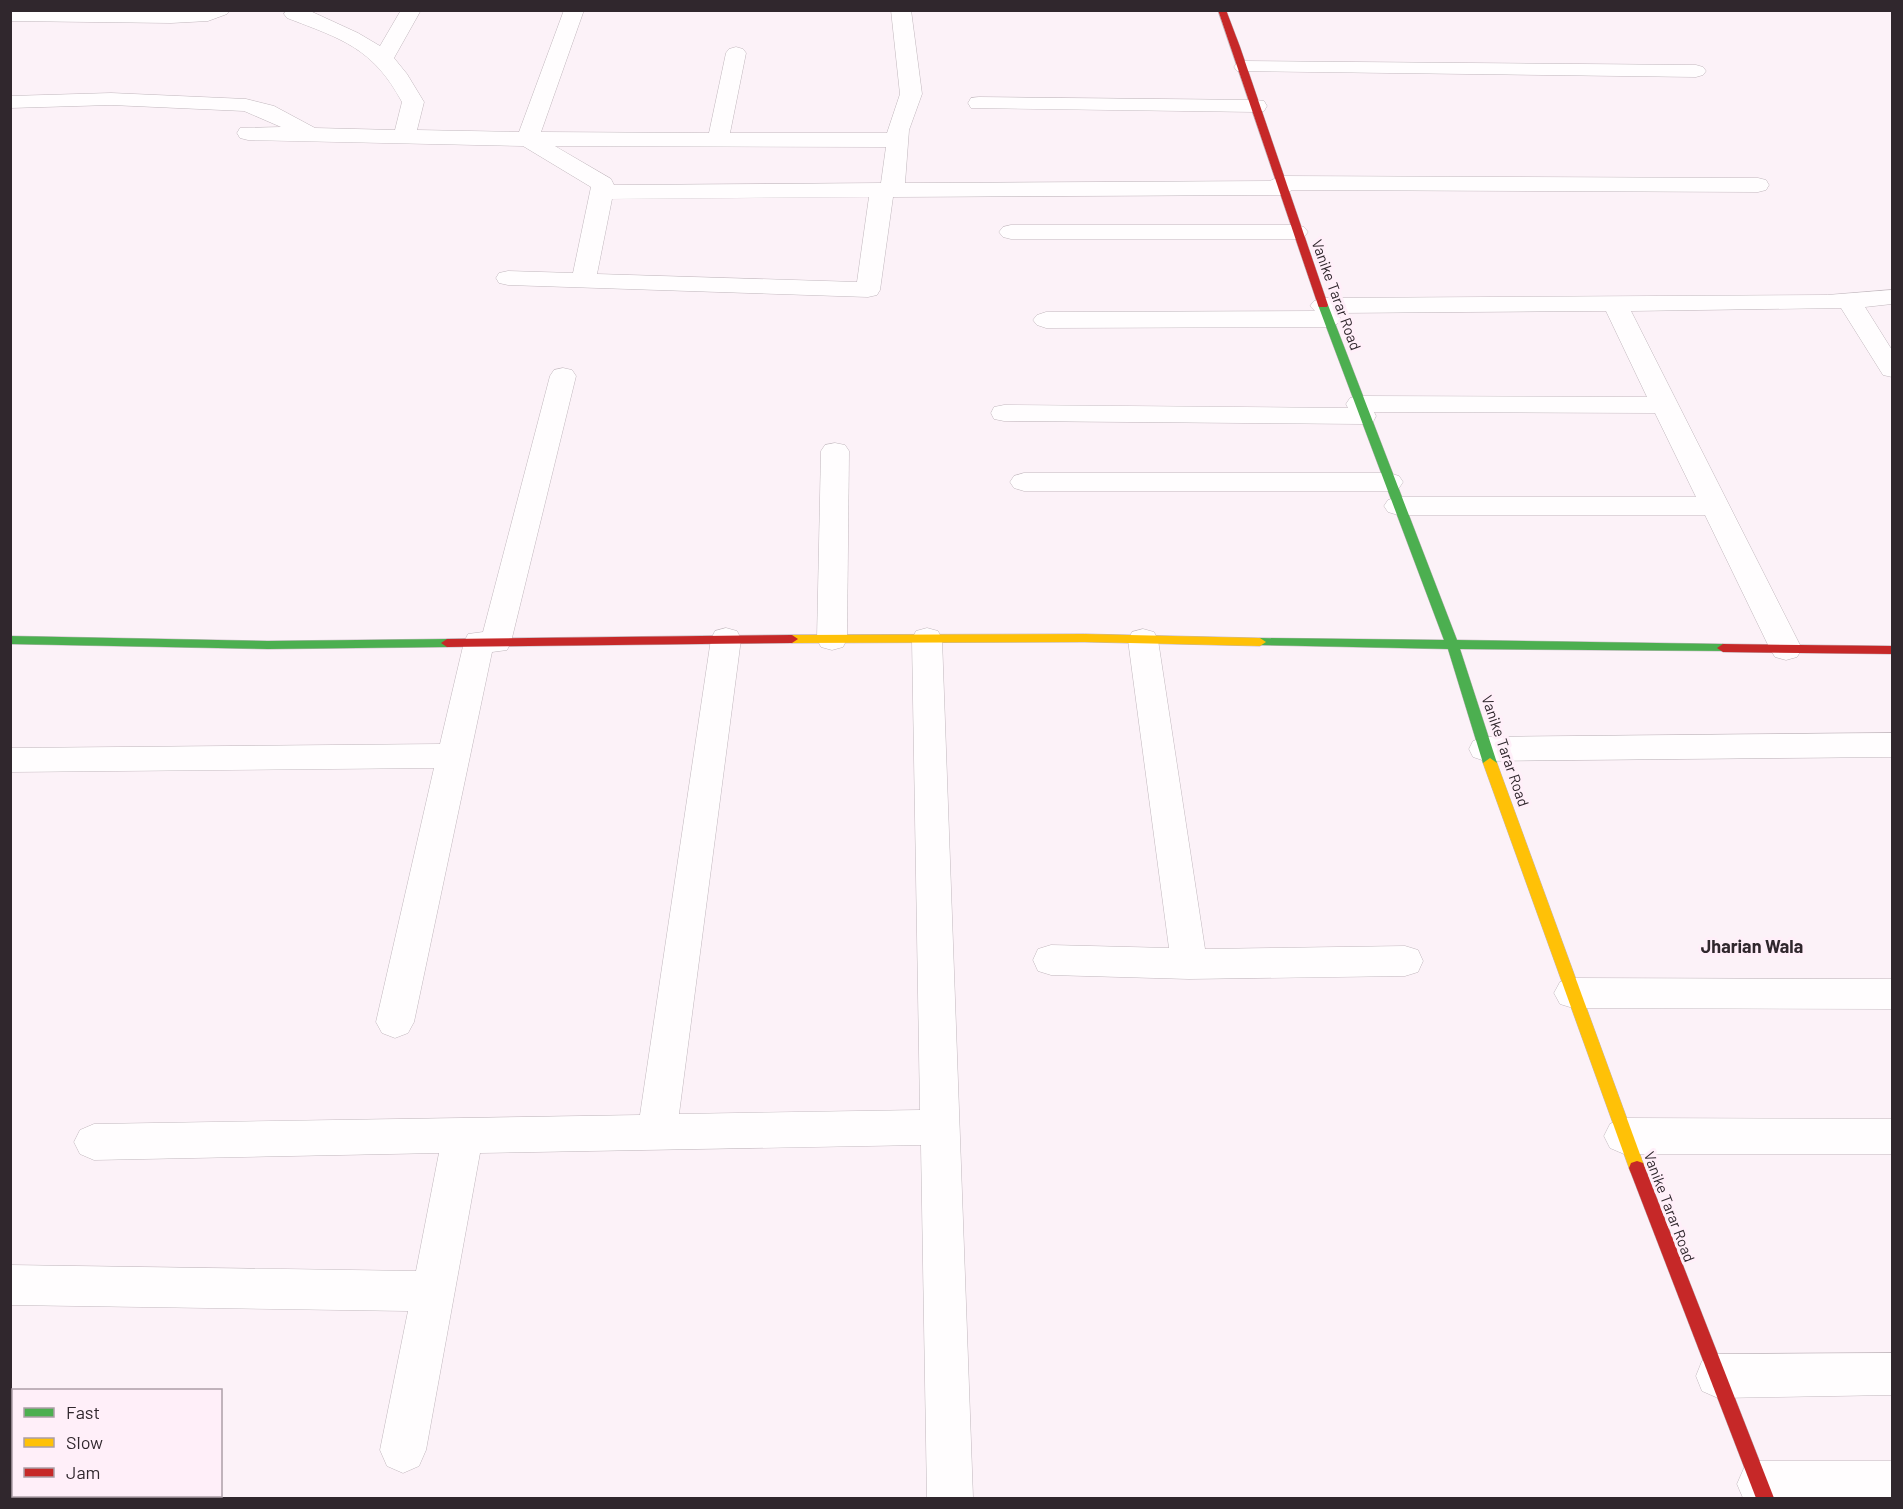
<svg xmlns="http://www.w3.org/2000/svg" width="1903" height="1509" font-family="Barlow,sans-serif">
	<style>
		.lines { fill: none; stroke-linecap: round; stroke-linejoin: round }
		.street-casing { stroke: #c1b7bd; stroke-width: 1 }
		.fast-casing { stroke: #c1b7bd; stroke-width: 1 }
		.slow-casing { stroke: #c1b7bd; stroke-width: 1 }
		.jam-casing { stroke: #c1b7bd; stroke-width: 1 }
		.street { fill: #fffdfe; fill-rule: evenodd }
		.fast { fill: #4caf50; fill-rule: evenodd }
		.slow { fill: #ffc107; fill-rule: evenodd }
		.jam { fill: #c62828; fill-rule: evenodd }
		.labels { text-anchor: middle; stroke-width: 6; stroke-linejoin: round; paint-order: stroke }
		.street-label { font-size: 15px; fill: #30272d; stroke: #ffeff9 }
		.quarter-label { font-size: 18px; font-weight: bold; fill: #30272d; stroke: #ffeff9 }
	</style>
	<rect width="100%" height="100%" fill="#fcf2f8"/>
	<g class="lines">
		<g class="street-casing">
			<g id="street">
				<path d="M 10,10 L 230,10 L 227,14 L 208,21 L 171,23 L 10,21 Z"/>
				<path d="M 286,10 L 308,10 L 358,33 L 380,46 L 401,10 L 421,10 L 394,58 L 407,74 L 424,102 L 417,130 L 519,132 L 564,10 L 584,10 L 541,132 L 709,133 L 726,53 L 729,49 L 736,47 L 743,49 L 746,53 L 730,133 L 887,133 L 900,94 L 891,10 L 911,10 L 922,94 L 909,130 L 905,183 L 1270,181 L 1280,176 L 1758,178 L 1766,180 L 1769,185 L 1766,190 L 1758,192 L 1292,190 L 1282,195 L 893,197 L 880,290 L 877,295 L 868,297 L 508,285 L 499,283 L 496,278 L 499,273 L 508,271 L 573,273 L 591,187 L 523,146 L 248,140 L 240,138 L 237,133 L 240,128 L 281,127 L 244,111 L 111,105 L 10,108 L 10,96 L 111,93 L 246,99 L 274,106 L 315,128 L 395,130 L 402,102 C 373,48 342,39 287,18 L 284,14 ZM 555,146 L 886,147 L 881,183 L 614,185 L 611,179 ZM 869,197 L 857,282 L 597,274 L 612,199 Z"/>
				<path d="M 1244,61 L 1696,65 L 1703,67 L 1706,71 L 1703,75 L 1696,77 L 1237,71 L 1234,67 L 1237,63 Z"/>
				<path d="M 979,97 L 1256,100 L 1264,101 L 1267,106 L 1264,111 L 1256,112 L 971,108 L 968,103 L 971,98 Z"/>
				<path d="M 1011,225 L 1296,225 L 1304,227 L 1308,232 L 1304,237 L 1296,239 L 1011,239 L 1003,237 L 999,232 L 1003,227 Z"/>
				<path d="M 1892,290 L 1892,304 L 1865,307 L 1892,350 L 1892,377 L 1883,375 L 1841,308 L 1631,311 L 1802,649 L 1797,657 L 1786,660 L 1775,657 L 1770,649 L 1705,515 L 1398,515 L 1388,512 L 1384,506 L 1388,500 L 1398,497 L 1696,497 L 1655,413 L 1374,412 L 1376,416 L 1373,422 L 1363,424 L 1004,421 L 994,419 L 991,413 L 994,407 L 1004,405 L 1348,408 L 1346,404 L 1350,398 L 1359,396 L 1647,397 L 1606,311 L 1336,313 L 1341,319 L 1337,324 L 1328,327 L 1046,328 L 1037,325 L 1033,320 L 1037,315 L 1046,312 L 1315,311 L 1310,306 L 1314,301 L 1323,298 L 1827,295 Z"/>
				<path d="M 563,368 L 572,370 L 576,376 L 511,642 L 507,650 L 492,652 L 414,1022 L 408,1033 L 395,1038 L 382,1033 L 376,1022 L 434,768 L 10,772 L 10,748 L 440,744 L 464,642 L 468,634 L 483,632 L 550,376 L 554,370 Z"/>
				<path d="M 835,443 L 845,445 L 849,451 L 847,639 L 843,647 L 832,650 L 821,647 L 817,639 L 821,451 L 825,445 Z"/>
				<path d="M 1024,473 L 1389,473 L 1399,476 L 1403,482 L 1399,488 L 1389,491 L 1024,491 L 1014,488 L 1010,482 L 1014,476 Z"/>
				<path d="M 726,628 L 737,631 L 741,639 L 679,1114 L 920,1110 L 912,639 L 916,631 L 927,628 L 938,631 L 942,639 L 973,1498 L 927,1498 L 921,1145 L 480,1153 L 426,1450 L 419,1466 L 403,1473 L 387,1466 L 380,1450 L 408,1311 L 10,1305 L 10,1265 L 416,1271 L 439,1153 L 94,1160 L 80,1154 L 74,1142 L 80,1130 L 94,1124 L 640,1115 L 711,639 L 715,631 Z"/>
				<path d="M 1143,629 L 1154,632 L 1158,640 L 1205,949 L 1405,946 L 1418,950 L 1423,961 L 1418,972 L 1405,976 L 1189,979 L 1051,975 L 1038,971 L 1033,960 L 1038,949 L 1051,945 L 1169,948 L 1128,640 L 1132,632 Z"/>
				<path d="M 1892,733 L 1892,757 L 1485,761 L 1473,757 L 1469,749 L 1473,741 L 1485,737 Z"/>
				<path d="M 1573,978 L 1892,979 L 1892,1009 L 1573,1008 L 1560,1004 L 1554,993 L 1560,982 Z"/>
				<path d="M 1624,1118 L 1892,1119 L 1892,1154 L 1624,1154 L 1610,1148 L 1604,1136 L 1610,1124 Z"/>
				<path d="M 1892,1353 L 1892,1395 L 1718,1398 L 1702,1391 L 1696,1376 L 1702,1361 L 1718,1354 Z"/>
				<path d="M 1760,1461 L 1892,1461 L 1892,1498 L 1743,1498 L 1737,1484 L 1744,1468 Z"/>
			</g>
		</g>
		<g class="fast-casing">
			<g id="fast">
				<path d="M 1323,302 L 1328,305 L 1457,640 L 1723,644 L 1729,648 L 1727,651 L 1460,649 L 1497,763 L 1490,768 L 1483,763 L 1448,649 L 1256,645 L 1254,642 L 1260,638 L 1444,640 L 1318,305 Z"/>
				<path d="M 10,636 L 268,641 L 447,639 L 453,643 L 447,647 L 268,649 L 10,644 Z"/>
			</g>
		</g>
		<g class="slow-casing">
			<g id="slow">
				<path d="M 1085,634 L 1260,638 L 1266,642 L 1260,646 L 1085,642 L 792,643 L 786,639 L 792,635 Z"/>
				<path d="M 1490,758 L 1497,763 L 1645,1168 L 1643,1173 L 1637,1175 L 1631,1173 L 1629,1168 L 1483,763 Z"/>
			</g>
		</g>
		<g class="jam-casing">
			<g id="jam">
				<path d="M 1218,10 L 1226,10 L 1240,47 L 1328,305 L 1327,307 L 1319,307 L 1318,305 Z"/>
				<path d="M 792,635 L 798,639 L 792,643 L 447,647 L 441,643 L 447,639 Z"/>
				<path d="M 1723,644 L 1892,646 L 1892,654 L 1723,652 L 1717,648 Z"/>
				<path d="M 1637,1161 L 1643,1163 L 1645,1168 L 1774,1498 L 1756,1498 L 1629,1168 L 1631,1163 Z"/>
			</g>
		</g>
		<use href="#street" class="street"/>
		<use href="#fast" class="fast"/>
		<use href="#slow" class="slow"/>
		<use href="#jam" class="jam"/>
	</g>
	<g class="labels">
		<g class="street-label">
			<text transform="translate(1336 295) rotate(70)" y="5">Vanike Tarar Road</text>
			<text transform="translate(1505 751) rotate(71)" y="5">Vanike Tarar Road</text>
			<text transform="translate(1669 1207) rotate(69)" y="5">Vanike Tarar Road</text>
		</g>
		<g class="quarter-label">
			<text x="1752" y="953">Jharian Wala</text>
		</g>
	</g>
	<rect width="1903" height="1509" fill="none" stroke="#30272d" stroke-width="24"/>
	<rect x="12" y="1389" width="210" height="108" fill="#ffeff9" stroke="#ac9fa7" stroke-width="1.5"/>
	<rect x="24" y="1408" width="30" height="9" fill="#4caf50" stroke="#ac9fa7" stroke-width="1.5"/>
	<text x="66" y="1419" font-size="18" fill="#30272d">Fast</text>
	<rect x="24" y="1438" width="30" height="9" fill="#ffc107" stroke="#ac9fa7" stroke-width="1.5"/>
	<text x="66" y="1449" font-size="18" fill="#30272d">Slow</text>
	<rect x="24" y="1468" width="30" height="9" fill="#c62828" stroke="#ac9fa7" stroke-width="1.5"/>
	<text x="66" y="1479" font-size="18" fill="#30272d">Jam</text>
</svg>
